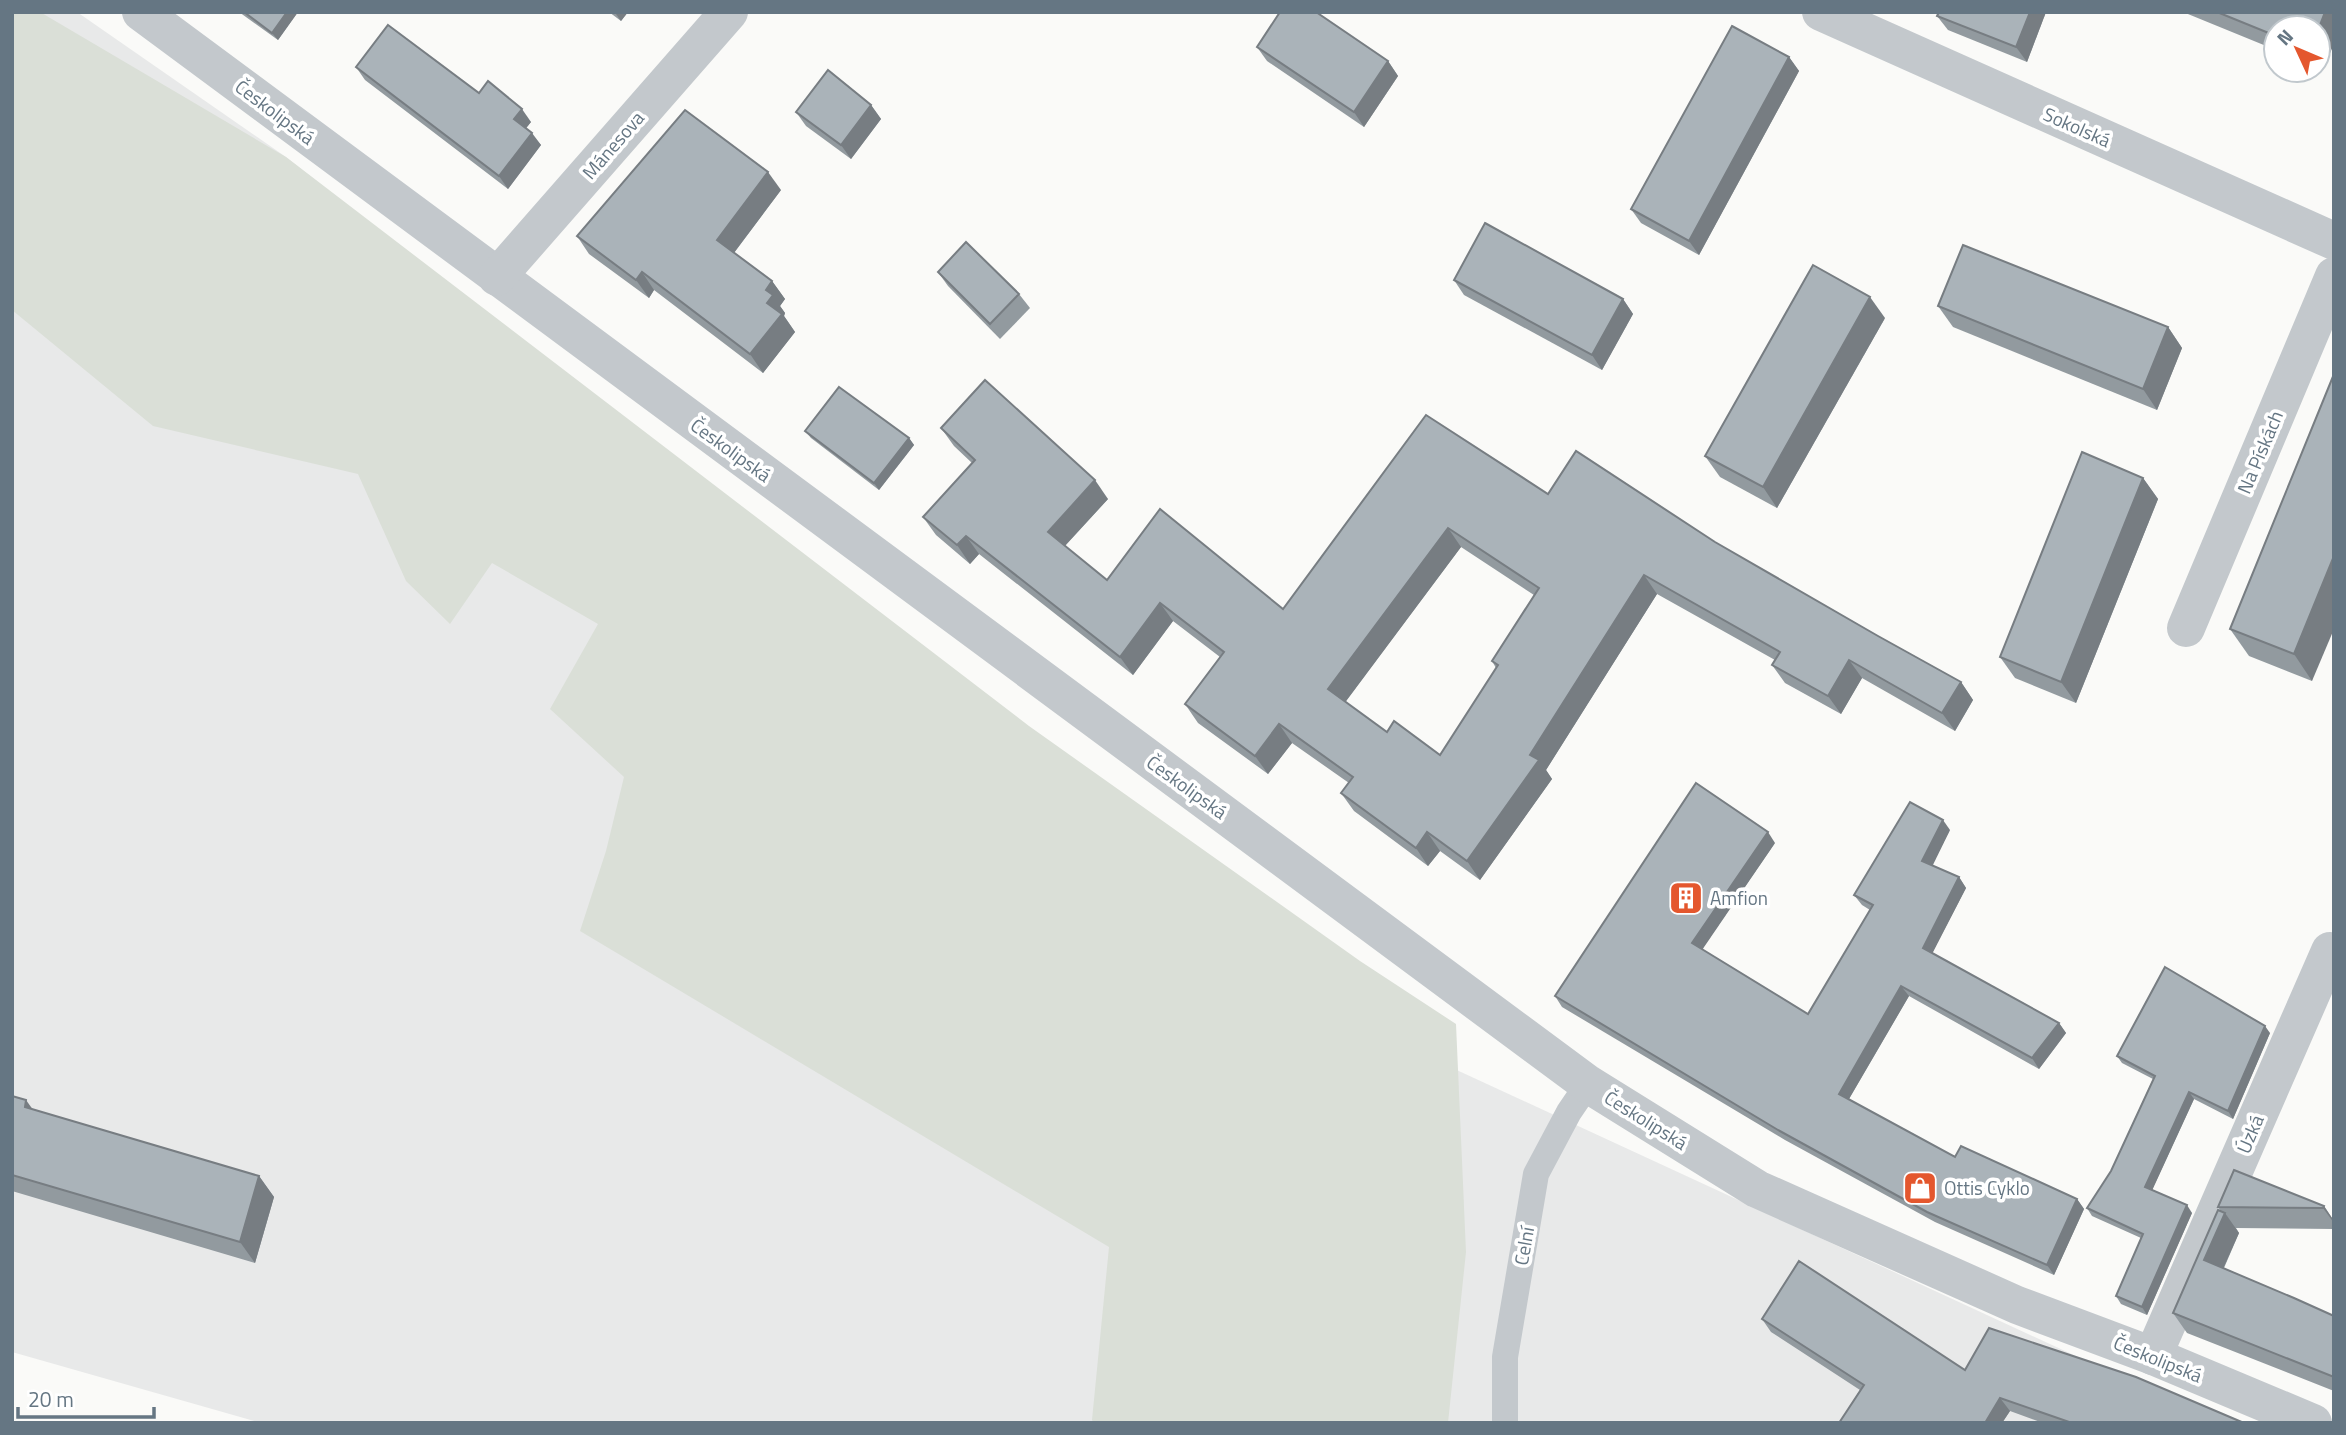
<svg xmlns="http://www.w3.org/2000/svg" width="2346" height="1435" font-family="'Titillium Web',sans-serif">
	<style>
		.built { fill: #e8e9e9 }
		.green { fill: #dadfd7 }
		.lines { fill: none; stroke-linecap: round; stroke-linejoin: round }
		.lane { stroke: #c3c8cc; stroke-width: 26 }
		.street { stroke: #c3c8cc; stroke-width: 38 }
		.wall { fill: #929a9f; fill-rule: evenodd }
		.shaded-wall { fill: #777d82 }
		.building { fill: #aab3b9; stroke: #777d82; stroke-width: 2; fill-rule: evenodd }
		.labels { text-anchor: middle; stroke-width: 7; stroke-linejoin: round; paint-order: stroke }
		.street-label { font-size: 19px; fill: #657683; stroke: #fff }
		.poi-label { font-size: 19px; fill: #657683; stroke: #fff; text-anchor: start }
	</style>
	<rect width="100%" height="100%" fill="#fafaf8"/>
	<path class="built" d="M 12,12 L 77,12 L 286,157 L 1422,1054 L 2221,1423 L 261,1423 L 12,1352 Z"/>
	<path class="green" d="M 12,12 L 40,12 L 286,157 L 1029,726 L 1360,961 L 1456,1024 L 1466,1252 L 1448,1423 L 1094,1423 L 1092,1420 L 1109,1247 L 580,931 L 606,851 L 624,777 L 550,709 L 598,624 L 492,563 L 450,624 L 406,581 L 358,474 L 153,426 L 12,310 Z"/>
	<g class="lines">
		<path class="lane" d="M 1505,1423 L 1505,1357 L 1536,1174 L 1569,1112 L 1588,1084"/>
		<g class="street">
			<path d="M 141,12 L 1588,1084 L 1757,1189 L 2017,1305 L 2153,1356 L 2313,1423"/>
			<path d="M 1821,12 L 2334,241"/>
			<path d="M 497,277 L 729,12"/>
			<path d="M 2186,628 L 2334,276"/>
			<path d="M 2153,1356 L 2330,951"/>
		</g>
	</g>
	<g class="wall">
		<path d="M 239,12 L 298,12 L 278,40 Z"/>
		<path d="M 609,12 L 628,12 L 621,21 Z"/>
		<path d="M 2046,12 L 2027,62 L 1948,30 L 1937,16 Z"/>
		<path d="M 2183,12 L 2334,12 L 2323,69 L 2318,67 L 2318,28 L 2276,28 L 2276,50 Z"/>
		<path d="M 1257,47 L 1388,61 L 1398,76 L 1364,127 L 1267,61 Z"/>
		<path d="M 1789,57 L 1799,71 L 1699,255 L 1641,223 L 1631,209 Z"/>
		<path d="M 356,67 L 479,93 L 531,122 L 526,128 L 541,145 L 508,189 L 365,80 Z"/>
		<path d="M 871,105 L 881,119 L 851,159 L 806,126 L 796,112 Z"/>
		<path d="M 781,190 L 734,253 L 772,281 L 785,299 L 780,306 L 785,313 L 784,316 L 795,332 L 763,373 L 654,290 L 649,298 L 589,254 L 577,236 Z"/>
		<path d="M 938,272 L 1019,294 L 1030,308 L 1000,339 L 948,286 Z"/>
		<path d="M 1454,280 L 1623,299 L 1633,314 L 1602,370 L 1464,295 Z"/>
		<path d="M 1938,306 L 2168,327 L 2182,348 L 2157,410 L 1953,327 Z"/>
		<path d="M 1885,318 L 1777,508 L 1720,477 L 1705,456 Z"/>
		<path d="M 2334,374 L 2312,681 L 2249,656 L 2230,629 Z"/>
		<path d="M 1426,415 L 1548,494 L 1715,542 L 1878,636 L 1961,682 L 1973,700 L 1955,731 L 1862,678 L 1841,714 L 1785,683 L 1772,665 L 1775,660 L 1657,594 L 1546,770 L 1552,779 L 1480,880 L 1440,851 L 1428,866 L 1354,811 L 1341,793 L 1349,783 L 1292,743 L 1268,774 L 1198,723 L 1185,704 L 1220,657 L 1173,621 L 1133,675 L 979,554 L 970,564 L 936,535 L 923,517 L 972,463 L 954,446 L 941,428 L 1108,499 L 1065,546 L 1107,580 L 1283,609 ZM 1461,547 L 1534,595 L 1492,661 L 1496,668 L 1440,755 L 1387,732 L 1345,702 Z"/>
		<path d="M 805,431 L 909,438 L 914,445 L 879,490 L 811,438 Z"/>
		<path d="M 2143,478 L 2158,499 L 2076,703 L 2015,678 L 2000,657 Z"/>
		<path d="M 1950,830 L 1932,865 L 1959,877 L 1966,888 L 1932,953 L 2059,1023 L 2066,1033 L 2039,1069 L 1909,996 L 1849,1099 L 1955,1157 L 2077,1199 L 2084,1209 L 2054,1275 L 1935,1222 L 1785,1140 L 1562,1007 L 1555,996 L 1775,843 L 1702,949 L 1808,1014 L 1870,910 L 1862,905 L 1854,895 Z"/>
		<path d="M 2270,1033 L 2233,1119 L 2194,1099 L 2152,1190 L 2192,1213 L 2147,1315 L 2121,1304 L 2116,1296 L 2141,1238 L 2092,1216 L 2087,1208 L 2111,1171 L 2153,1079 L 2122,1063 L 2117,1056 Z"/>
		<path d="M 12,1096 L 32,1109 L 259,1176 L 274,1197 L 255,1263 L 12,1191 Z"/>
		<path d="M 2324,1206 L 2334,1221 L 2334,1229 L 2236,1228 L 2239,1233 L 2224,1268 L 2334,1316 L 2334,1391 L 2187,1333 L 2173,1313 L 2221,1211 L 2218,1207 Z"/>
		<path d="M 1762,1319 L 1965,1370 L 2244,1423 L 2043,1423 L 2010,1411 L 2002,1423 L 1839,1423 L 1860,1390 L 1771,1332 Z"/>
	</g>
	<g class="shaded-wall">
		<path d="M 287,12 L 298,12 L 278,40 L 272,33 Z"/>
		<path d="M 617,12 L 628,12 L 621,21 L 616,14 Z"/>
		<path d="M 2030,12 L 2046,12 L 2027,62 L 2016,47 Z"/>
		<path d="M 2325,12 L 2334,12 L 2334,44 L 2323,69 L 2318,62 L 2318,30 Z"/>
		<path d="M 1789,57 L 1799,71 L 1699,255 L 1689,241 Z"/>
		<path d="M 1388,61 L 1398,76 L 1364,127 L 1354,112 Z"/>
		<path d="M 871,105 L 881,119 L 851,159 L 841,145 Z"/>
		<path d="M 522,109 L 531,122 L 523,132 L 514,119 Z"/>
		<path d="M 532,133 L 541,145 L 508,189 L 499,176 Z"/>
		<path d="M 768,172 L 781,190 L 730,258 L 717,240 Z"/>
		<path d="M 642,272 L 654,290 L 649,298 L 636,280 Z"/>
		<path d="M 772,281 L 785,299 L 780,306 L 785,313 L 784,316 L 795,332 L 763,373 L 750,354 L 767,303 L 766,290 Z"/>
		<path d="M 1870,297 L 1885,318 L 1777,508 L 1763,487 Z"/>
		<path d="M 1623,299 L 1633,314 L 1602,370 L 1592,355 Z"/>
		<path d="M 2168,327 L 2182,348 L 2157,410 L 2143,389 Z"/>
		<path d="M 909,438 L 914,445 L 879,490 L 874,483 Z"/>
		<path d="M 2143,478 L 2158,499 L 2076,703 L 2061,682 Z"/>
		<path d="M 1095,480 L 1108,499 L 1061,550 L 1048,532 Z"/>
		<path d="M 1448,528 L 1461,547 L 1341,708 L 1328,689 Z"/>
		<path d="M 966,536 L 979,554 L 970,564 L 957,545 Z"/>
		<path d="M 2334,556 L 2334,629 L 2312,681 L 2294,654 Z"/>
		<path d="M 1644,575 L 1657,594 L 1546,770 L 1552,779 L 1480,880 L 1467,861 L 1530,755 Z"/>
		<path d="M 1160,603 L 1173,621 L 1133,675 L 1120,657 Z"/>
		<path d="M 1849,660 L 1862,678 L 1841,714 L 1828,696 Z"/>
		<path d="M 1961,682 L 1973,700 L 1955,731 L 1942,713 Z"/>
		<path d="M 1279,724 L 1292,743 L 1268,774 L 1255,756 Z"/>
		<path d="M 1943,820 L 1950,830 L 1930,871 L 1922,861 Z"/>
		<path d="M 1427,832 L 1440,851 L 1428,866 L 1416,848 Z"/>
		<path d="M 1768,832 L 1775,843 L 1700,953 L 1692,943 Z"/>
		<path d="M 1959,877 L 1966,888 L 1930,958 L 1923,948 Z"/>
		<path d="M 1901,986 L 1909,996 L 1846,1104 L 1839,1094 Z"/>
		<path d="M 2059,1023 L 2066,1033 L 2039,1069 L 2032,1058 Z"/>
		<path d="M 2265,1026 L 2270,1033 L 2233,1119 L 2228,1111 Z"/>
		<path d="M 2189,1092 L 2194,1099 L 2150,1195 L 2145,1187 Z"/>
		<path d="M 26,1100 L 41,1121 L 25,1107 Z"/>
		<path d="M 259,1176 L 274,1197 L 255,1263 L 240,1242 Z"/>
		<path d="M 2077,1199 L 2084,1209 L 2054,1275 L 2047,1265 Z"/>
		<path d="M 2187,1205 L 2192,1213 L 2147,1315 L 2142,1307 Z"/>
		<path d="M 2324,1206 L 2334,1221 L 2334,1223 L 2323,1208 Z"/>
		<path d="M 2225,1213 L 2239,1233 L 2218,1280 L 2204,1260 Z"/>
		<path d="M 2000,1398 L 2010,1411 L 2002,1423 L 1985,1423 Z"/>
	</g>
	<g class="building">
		<path d="M 244,12 L 287,12 L 272,33 Z"/>
		<path d="M 1280,12 L 1316,12 L 1388,61 L 1354,112 L 1257,47 Z"/>
		<path d="M 1939,12 L 2030,12 L 2016,47 L 1937,16 Z"/>
		<path d="M 2217,12 L 2325,12 L 2318,30 L 2318,28 L 2276,28 L 2276,36 Z"/>
		<path d="M 388,25 L 479,93 L 488,81 L 522,109 L 514,119 L 532,133 L 499,176 L 356,67 Z"/>
		<path d="M 1732,26 L 1789,57 L 1689,241 L 1631,209 Z"/>
		<path d="M 828,70 L 871,105 L 841,145 L 796,112 Z"/>
		<path d="M 685,110 L 768,172 L 717,240 L 772,281 L 766,290 L 773,295 L 767,303 L 782,314 L 750,354 L 642,272 L 636,280 L 577,236 Z"/>
		<path d="M 1485,223 L 1623,299 L 1592,355 L 1454,280 Z"/>
		<path d="M 966,242 L 1019,294 L 990,324 L 938,272 Z"/>
		<path d="M 1963,245 L 2168,327 L 2143,389 L 1938,306 Z"/>
		<path d="M 1813,265 L 1870,297 L 1763,487 L 1705,456 Z"/>
		<path d="M 2334,374 L 2334,556 L 2294,654 L 2230,629 Z"/>
		<path d="M 985,380 L 1095,480 L 1048,532 L 1107,580 L 1160,509 L 1283,609 L 1426,415 L 1548,494 L 1576,451 L 1715,542 L 1878,636 L 1961,682 L 1942,713 L 1849,660 L 1828,696 L 1772,665 L 1780,652 L 1644,575 L 1530,755 L 1539,760 L 1467,861 L 1427,832 L 1416,848 L 1341,793 L 1353,777 L 1279,724 L 1255,756 L 1185,704 L 1224,652 L 1160,603 L 1120,657 L 966,536 L 957,545 L 923,517 L 975,460 L 941,428 ZM 1448,528 L 1539,588 L 1492,661 L 1498,665 L 1440,755 L 1394,721 L 1387,732 L 1328,689 Z"/>
		<path d="M 839,387 L 909,438 L 874,483 L 805,431 Z"/>
		<path d="M 2082,452 L 2143,478 L 2061,682 L 2000,657 Z"/>
		<path d="M 1696,783 L 1768,832 L 1692,943 L 1808,1014 L 1873,905 L 1854,895 L 1910,802 L 1943,820 L 1922,861 L 1959,877 L 1923,948 L 2059,1023 L 2032,1058 L 1901,986 L 1839,1094 L 1955,1157 L 1961,1146 L 2077,1199 L 2047,1265 L 1927,1212 L 1778,1130 L 1555,996 Z"/>
		<path d="M 2165,967 L 2265,1026 L 2228,1111 L 2189,1092 L 2145,1187 L 2187,1205 L 2142,1307 L 2116,1296 L 2143,1234 L 2087,1208 L 2111,1171 L 2155,1076 L 2117,1056 Z"/>
		<path d="M 12,1096 L 26,1100 L 25,1107 L 259,1176 L 240,1242 L 12,1175 Z"/>
		<path d="M 2234,1170 L 2324,1206 L 2323,1208 L 2218,1207 Z"/>
		<path d="M 2218,1210 L 2225,1213 L 2204,1260 L 2294,1298 L 2334,1316 L 2334,1377 L 2173,1313 Z"/>
		<path d="M 1799,1261 L 1965,1370 L 1989,1328 L 2136,1377 L 2244,1423 L 2072,1423 L 2000,1398 L 1985,1423 L 1839,1423 L 1864,1385 L 1762,1319 Z"/>
	</g>
	<defs>
		<g id="building-square" transform="scale(1.75)"><rect x="-9" y="-9" width="18" height="18" rx="4" fill="#e4572e" stroke="#fff"/><path d="M-4-6H4V6H1V3H-1V6H-4ZM-2.5-4.3h1.7v1.8h-1.7ZM.8-4.3h1.7v1.8H.8ZM-2.5-1h1.7V.8h-1.7ZM.8-1h1.7V.8H.8Z" fill="#fff"/></g>
		<g id="shop-square" transform="scale(1.75)"><rect x="-9" y="-9" width="18" height="18" rx="4" fill="#e4572e" stroke="#fff"/><path d="M-5-2.5h2.3a2.7 3.5 0 0 1 5.4 0H5L5.5 6h-11ZM-1.5-2.5h3a1.5 2.3 0 0 0-3 0Z" fill="#fff"/></g>
	</defs>
	<g fill-rule="evenodd">
		<use href="#building-square" x="1686" y="898"/>
		<use href="#shop-square" x="1920" y="1188"/>
	</g>
	<g class="labels">
		<g class="street-label">
			<text transform="translate(275 112) rotate(37)" y="7">Českolipská</text>
			<text transform="translate(2077 127) rotate(24)" y="7">Sokolská</text>
			<text transform="translate(613 145) rotate(-49)" y="7">Mánesova</text>
			<text transform="translate(731 450) rotate(36)" y="7">Českolipská</text>
			<text transform="translate(2260 452) rotate(-67)" y="7">Na Pískách</text>
			<text transform="translate(1187 787) rotate(36)" y="7">Českolipská</text>
			<text transform="translate(1646 1120) rotate(32)" y="7">Českolipská</text>
			<text transform="translate(2250 1134) rotate(-67)" y="7">Úzká</text>
			<text transform="translate(1524 1246) rotate(-80)" y="7">Celní</text>
			<text transform="translate(2158 1359) rotate(22)" y="7">Českolipská</text>
		</g>
		<g class="poi-label">
			<text x="1710" y="905">Amfion</text>
			<text x="1944" y="1195">Ottis Cyklo</text>
		</g>
	</g>
	<rect width="2346" height="1435" fill="none" stroke="#657683" stroke-width="28"/>
	<g transform="translate(2297 49) rotate(314)"><circle r="33" fill="#ffffff" stroke="#c1c8cd" stroke-width="2"/>
	<path d="M0-5L12 26L0 18L-12 26Z" fill="#e4572e"/>
	<text y="-10" font-size="19" font-weight="bold" text-anchor="middle" fill="#657683">N</text>
	</g>
	<path d="M18 1407v10h136v-10" fill="none" stroke="#657683" stroke-width="3.5"/>
	<text x="28" y="1407" font-size="21" fill="#657683" stroke="#ffffff" stroke-width="5" paint-order="stroke">20 m</text>
</svg>
